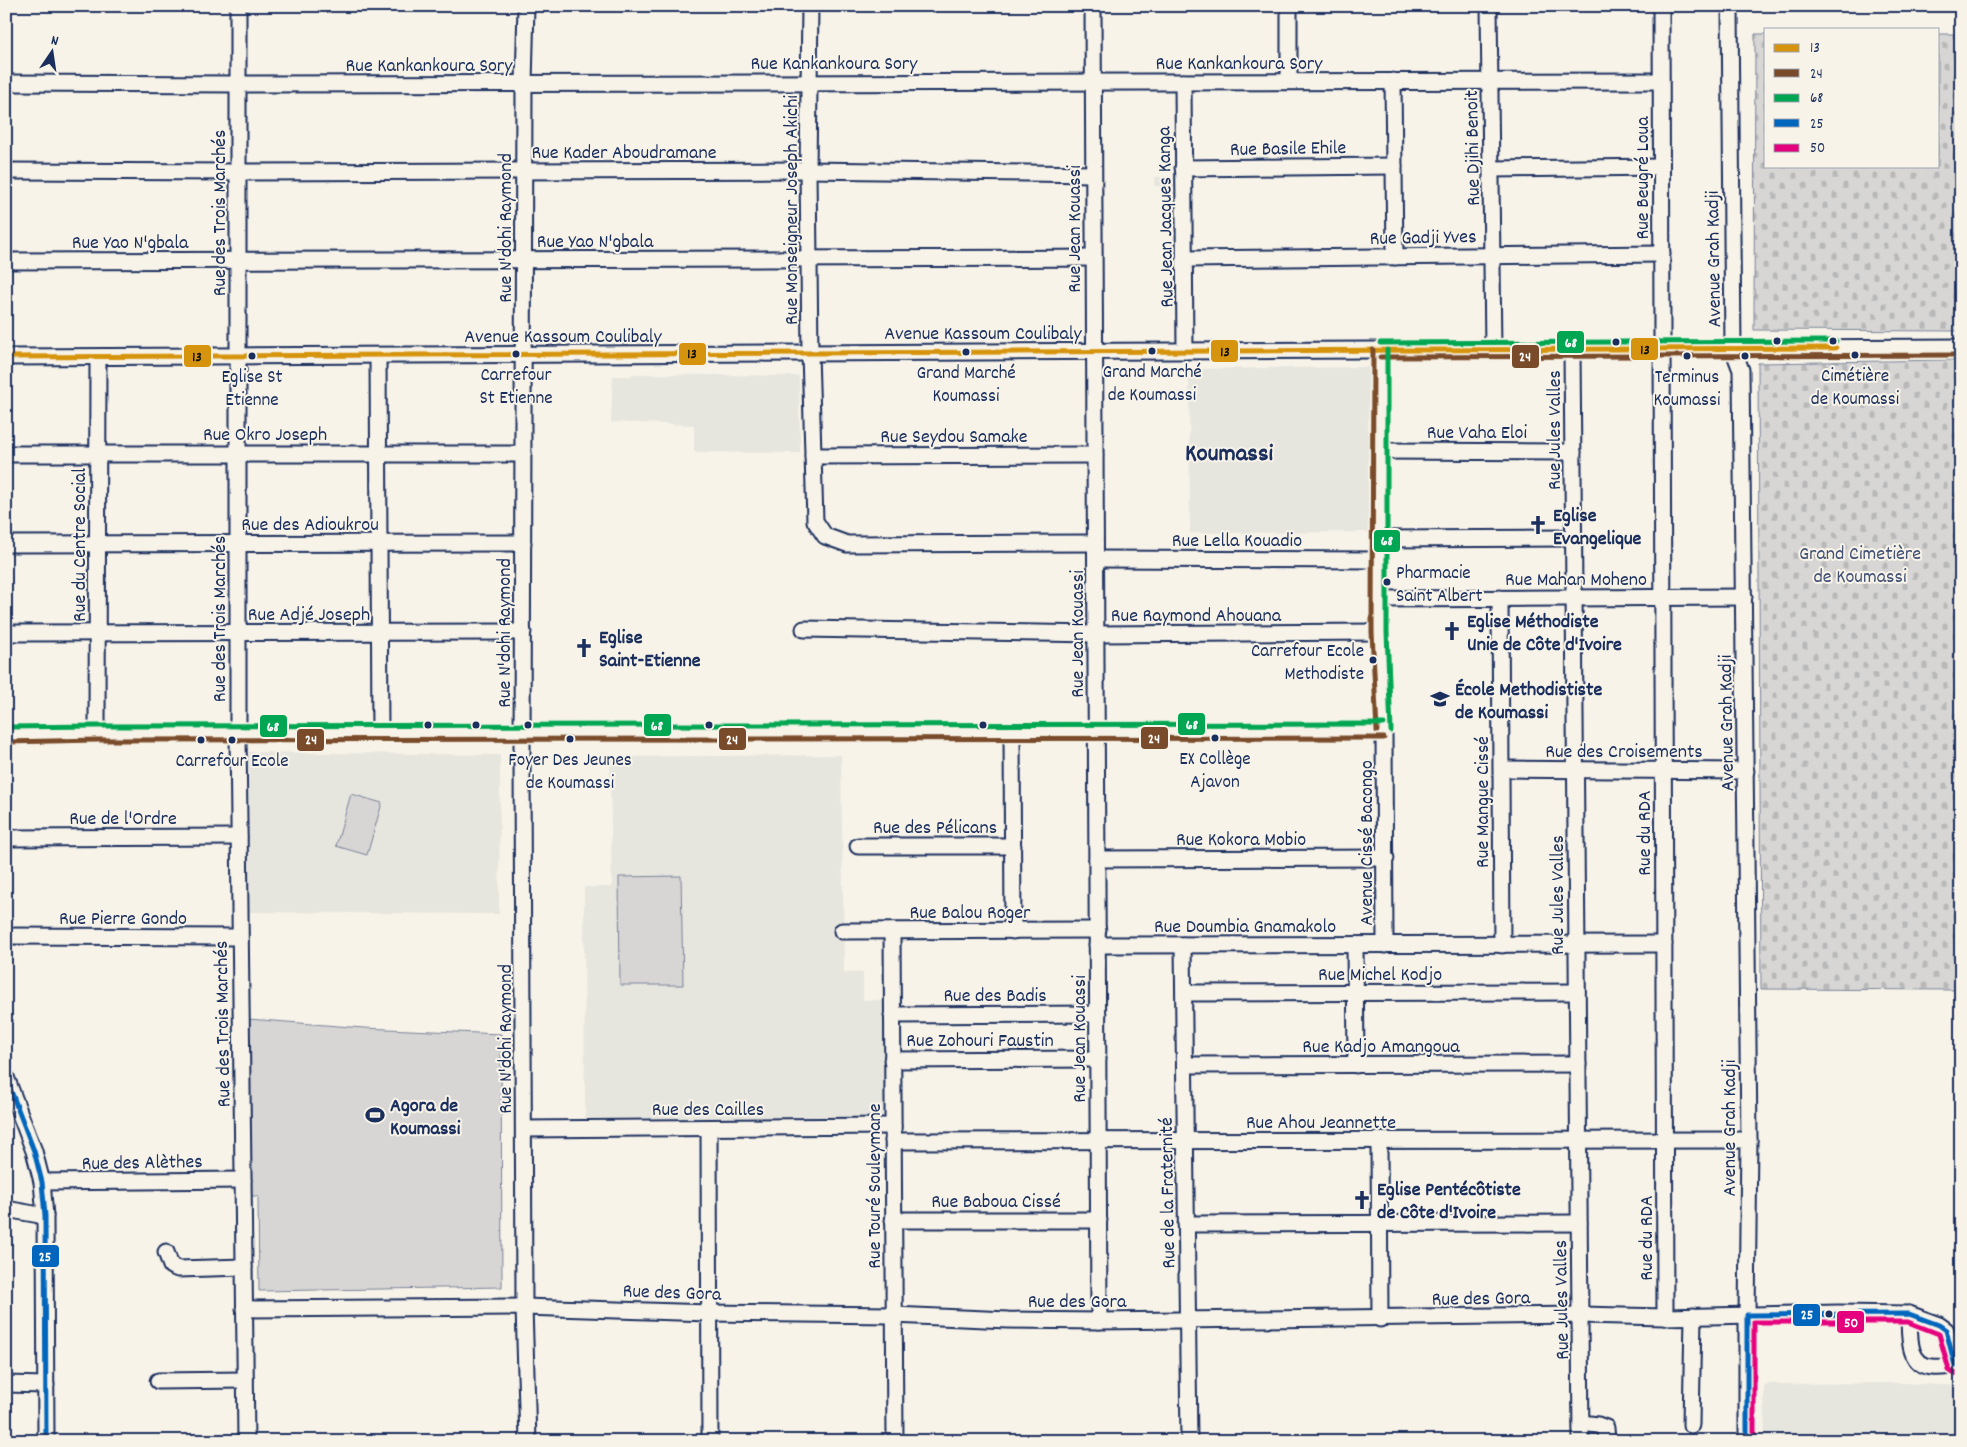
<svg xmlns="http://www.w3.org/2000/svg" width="1967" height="1447" font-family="Dekko,sans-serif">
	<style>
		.built { fill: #e6e5de }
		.green { fill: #d7d6d4; stroke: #798299 }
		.cemetery { fill: url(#cemetery-stones); stroke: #798299 }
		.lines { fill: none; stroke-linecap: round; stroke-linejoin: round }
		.minor-casing { stroke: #1b2f5e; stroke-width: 19 }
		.minor { stroke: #f7f3e8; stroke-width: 15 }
		.bus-1-casing { stroke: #f7f3e8; stroke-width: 9 }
		.bus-2-casing { stroke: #f7f3e8; stroke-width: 9 }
		.bus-3-casing { stroke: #f7f3e8; stroke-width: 9 }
		.bus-4-casing { stroke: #f7f3e8; stroke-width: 9 }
		.bus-5-casing { stroke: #f7f3e8; stroke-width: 9 }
		.bus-1 { stroke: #d6940e; stroke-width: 5 }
		.bus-2 { stroke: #7a4b2a; stroke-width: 5 }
		.bus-3 { stroke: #00a651; stroke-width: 5 }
		.bus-4 { stroke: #0065bd; stroke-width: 5 }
		.bus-5 { stroke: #e5007d; stroke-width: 5 }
		.bus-dot { fill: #1b2f5e; stroke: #f7f3e8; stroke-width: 2 }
		.labels { text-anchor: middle; stroke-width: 4; stroke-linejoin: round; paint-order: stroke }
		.bus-label { font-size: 19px; fill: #1b2f5e; stroke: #f7f3e8 }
		.street-label { font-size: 20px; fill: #1b2f5e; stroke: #f7f3e8 }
		.poi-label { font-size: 20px; font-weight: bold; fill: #1b2f5e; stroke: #f7f3e8; text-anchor: start }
		.park-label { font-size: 20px; fill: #415076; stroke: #f7f3e8 }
		.district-label { font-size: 25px; font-weight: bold; fill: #1b2f5e; stroke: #f7f3e8 }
		.line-badge { stroke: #f7f3e8; stroke-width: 2 }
		.badge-label { font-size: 14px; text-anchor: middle; font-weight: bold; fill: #fff }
		.pale-badge-label { font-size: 14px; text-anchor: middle; font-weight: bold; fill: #111 }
	</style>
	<defs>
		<pattern id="cemetery-stones" width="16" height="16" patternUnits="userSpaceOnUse" patternTransform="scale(1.25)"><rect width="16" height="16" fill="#d7d6d4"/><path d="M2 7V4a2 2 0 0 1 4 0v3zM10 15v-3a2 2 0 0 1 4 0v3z" fill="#b8b8b8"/></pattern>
	</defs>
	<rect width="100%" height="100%" fill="#f7f3e8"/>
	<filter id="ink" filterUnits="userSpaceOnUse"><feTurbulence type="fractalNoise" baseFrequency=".02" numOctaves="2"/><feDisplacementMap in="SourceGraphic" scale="10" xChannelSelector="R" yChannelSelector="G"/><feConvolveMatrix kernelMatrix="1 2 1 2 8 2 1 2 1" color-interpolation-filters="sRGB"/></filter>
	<g filter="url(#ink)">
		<g class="built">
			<path d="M 1155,177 L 1182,178 L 1182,187 L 1154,186 Z"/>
			<path d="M 1369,367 L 1372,532 L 1190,533 L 1189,369 Z"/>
			<path d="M 632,374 L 799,376 L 800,453 L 694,452 L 694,425 L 611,422 L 613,376 L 632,376 Z"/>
			<path d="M 249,752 L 500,755 L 499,914 L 248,912 Z"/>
			<path d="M 841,755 L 844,972 L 863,973 L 863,1000 L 885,1000 L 887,1118 L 585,1118 L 584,887 L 612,887 L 610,757 Z"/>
			<path d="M 1901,1383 L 1961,1386 L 1961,1441 L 1765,1441 L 1764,1384 Z"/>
		</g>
		<g class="green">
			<path d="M 351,794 L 382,803 L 367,855 L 336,846 Z"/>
			<path d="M 681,876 L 683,985 L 620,985 L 619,877 Z"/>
			<path d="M 248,1019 L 364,1028 L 501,1034 L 502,1287 L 259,1291 L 258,1196 L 250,1196 Z"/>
		</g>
		<g class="cemetery">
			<path d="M 1755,34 L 1766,34 L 1766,166 L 1938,166 L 1938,34 L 1961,34 L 1961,331 L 1754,330 Z"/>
			<path d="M 1951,360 L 1961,363 L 1961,990 L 1761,989 L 1758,363 Z"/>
		</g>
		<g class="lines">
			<g class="minor-casing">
				<g id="minor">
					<path d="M 238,6 L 238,733 L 246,1441"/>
					<path d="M 526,6 L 524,83 L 522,757 L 524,1307 L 528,1441"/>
					<path d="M 1093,6 L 1099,1321"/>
					<path d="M 1289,6 L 1289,81"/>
					<path d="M 1489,6 L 1493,350"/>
					<path d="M 1661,6 L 1665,1317"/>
					<path d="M 1730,6 L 1733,349 L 1741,370 L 1749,1140 L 1747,1315 L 1747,1441"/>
					<path d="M 1393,81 L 1395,257"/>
					<path d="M 1183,82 L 1185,351"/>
					<path d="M 6,83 L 238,84 L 1661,81"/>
					<path d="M 1183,168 L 1394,166"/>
					<path d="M 1491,169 L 1661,167"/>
					<path d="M 6,171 L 239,172 L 808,170 L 1093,174"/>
					<path d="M 1184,259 L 1662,254"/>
					<path d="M 6,261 C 369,260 731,261 1093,258"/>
					<path d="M 1572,349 L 1581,1441"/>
					<path d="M 1380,350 L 1379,632 L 1384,731 L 1385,945"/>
					<path d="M 810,353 L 815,521 L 825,536 L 847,544 L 1095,543"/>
					<path d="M 810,353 L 808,170 L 810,6"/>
					<path d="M 378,356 L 380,733"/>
					<path d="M 6,357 L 1961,347"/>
					<path d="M 1380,451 L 1573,452"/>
					<path d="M 6,454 L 523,454"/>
					<path d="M 813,456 L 1095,455"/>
					<path d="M 1379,539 L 1574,538"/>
					<path d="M 6,544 L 523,543"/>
					<path d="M 1096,559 L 1379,560"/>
					<path d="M 1500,598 L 1502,945"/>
					<path d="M 1379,599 L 1744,597"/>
					<path d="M 804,629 L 1096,634 L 1379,632"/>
					<path d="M 6,633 L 523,632"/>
					<path d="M 1012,732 L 1013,931"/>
					<path d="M 97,733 L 98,357"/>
					<path d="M 6,735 L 97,733 L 1384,731"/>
					<path d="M 1502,769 L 1746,771"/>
					<path d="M 6,838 L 239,837"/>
					<path d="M 858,846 L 1013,846"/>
					<path d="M 1097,859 L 1386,858"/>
					<path d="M 842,931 L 1098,930"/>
					<path d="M 892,931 L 895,1441"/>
					<path d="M 6,936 L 239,937"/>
					<path d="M 1097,945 L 1664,944"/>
					<path d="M 1183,945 L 1189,1441"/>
					<path d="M 1355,945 L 1356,1065"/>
					<path d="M 1184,993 L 1577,992"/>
					<path d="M 892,1015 L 1098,1014"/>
					<path d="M 892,1060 L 1098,1059"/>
					<path d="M 1185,1065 L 1578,1064"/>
					<path d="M 6,1077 L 34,1151 L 42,1182 L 45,1216 L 46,1441"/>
					<path d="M 709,1128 L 710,1441"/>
					<path d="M 524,1129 L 893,1126"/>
					<path d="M 1379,1140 L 1380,1319"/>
					<path d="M 893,1141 L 1749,1140"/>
					<path d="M 42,1182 L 243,1180"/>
					<path d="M 6,1209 L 45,1216"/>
					<path d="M 893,1220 L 1099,1220"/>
					<path d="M 1186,1224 L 1579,1223"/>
					<path d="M 166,1252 L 171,1266 L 178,1269 L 244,1267"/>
					<path d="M 244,1309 L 524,1307 L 709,1313 L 893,1315 L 1008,1320 L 1099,1321 L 1581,1315 L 1665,1317 L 1838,1313 L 1909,1314 L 1939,1325 L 1946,1330 L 1955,1366"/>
					<path d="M 1909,1314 C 1910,1333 1906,1365 1932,1367 C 1942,1368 1951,1366 1961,1366"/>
					<path d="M 158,1381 L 245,1380"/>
					<path d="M 6,1384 L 46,1385"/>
					<path d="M 1581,1423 L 1598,1425 L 1606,1428 L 1607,1441"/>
					<path d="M 1691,1425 L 1693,1316"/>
				</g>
			</g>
			<use href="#minor" class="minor"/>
			<g class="bus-1-casing">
				<path id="bus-1" d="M 6,357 L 1836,348"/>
			</g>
			<g class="bus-2-casing">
				<g id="bus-2">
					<path d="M 1373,350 L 1372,632 L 1377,731"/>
					<path d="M 1380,357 L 1961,355"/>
					<path d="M 6,742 L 97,740 L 1384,738"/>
				</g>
			</g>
			<g class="bus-3-casing">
				<g id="bus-3">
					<path d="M 1380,343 L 1836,341"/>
					<path d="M 1387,350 L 1387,632 L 1391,731"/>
					<path d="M 6,727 L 97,726 L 1384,724"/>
				</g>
			</g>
			<g class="bus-4-casing">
				<g id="bus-4">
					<path d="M 6,1078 L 34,1151 L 42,1182 L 45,1216 L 46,1441"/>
					<path d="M 1747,1441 L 1747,1315 L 1909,1314 L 1939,1325 L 1946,1330 L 1955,1366 L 1961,1366"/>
				</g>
			</g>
			<g class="bus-5-casing">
				<path id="bus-5" d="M 1754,1441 L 1754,1322 L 1908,1322 L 1939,1334 L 1949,1370 L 1953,1373 L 1961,1374"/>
			</g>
			<use href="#bus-1" class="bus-1"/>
			<use href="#bus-2" class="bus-2"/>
			<use href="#bus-3" class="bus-3"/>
			<use href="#bus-4" class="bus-4"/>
			<use href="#bus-5" class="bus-5"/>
		</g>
	</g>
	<defs>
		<g id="church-bare" transform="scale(1.5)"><path d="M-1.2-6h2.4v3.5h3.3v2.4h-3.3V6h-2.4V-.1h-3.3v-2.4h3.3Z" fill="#1b2f5e" stroke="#f7f3e8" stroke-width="2.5" paint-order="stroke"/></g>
		<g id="university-bare" transform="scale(1.5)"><path d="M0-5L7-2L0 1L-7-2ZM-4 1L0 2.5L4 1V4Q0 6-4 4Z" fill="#1b2f5e" stroke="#f7f3e8" stroke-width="2.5" paint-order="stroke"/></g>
		<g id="stadium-bare" transform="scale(1.5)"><path d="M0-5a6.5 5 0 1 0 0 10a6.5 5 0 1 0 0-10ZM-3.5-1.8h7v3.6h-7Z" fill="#1b2f5e" stroke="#f7f3e8" stroke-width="2.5" paint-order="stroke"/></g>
	</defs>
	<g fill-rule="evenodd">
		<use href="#church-bare" x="1538" y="525"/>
		<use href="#church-bare" x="1452" y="631"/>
		<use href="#church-bare" x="584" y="648"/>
		<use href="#university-bare" x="1440" y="699"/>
		<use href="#stadium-bare" x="375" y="1115"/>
		<use href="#church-bare" x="1362" y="1200"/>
	</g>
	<g class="bus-dot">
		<circle cx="1777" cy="341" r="4.5"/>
		<circle cx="1833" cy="341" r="4.5"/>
		<circle cx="1616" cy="342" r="4.5"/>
		<circle cx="1152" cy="351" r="4.5"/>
		<circle cx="966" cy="352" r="4.5"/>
		<circle cx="516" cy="354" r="4.5"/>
		<circle cx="1855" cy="355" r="4.5"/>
		<circle cx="252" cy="356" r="4.5"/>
		<circle cx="1687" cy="356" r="4.5"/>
		<circle cx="1745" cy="356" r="4.5"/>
		<circle cx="1387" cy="582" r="4.5"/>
		<circle cx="1373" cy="660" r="4.5"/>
		<circle cx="428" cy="725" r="4.5"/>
		<circle cx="476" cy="725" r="4.5"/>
		<circle cx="528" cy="725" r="4.5"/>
		<circle cx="709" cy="725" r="4.5"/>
		<circle cx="983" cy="725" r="4.5"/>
		<circle cx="1215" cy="738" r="4.5"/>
		<circle cx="570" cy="739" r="4.5"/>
		<circle cx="201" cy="740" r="4.5"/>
		<circle cx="232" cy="740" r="4.5"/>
		<circle cx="1829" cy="1314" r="4.5"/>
	</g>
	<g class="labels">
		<g class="bus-label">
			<text x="1152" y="377">Grand Marché<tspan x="1152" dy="23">de Koumassi</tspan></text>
			<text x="966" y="378">Grand Marché<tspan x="966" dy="23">Koumassi</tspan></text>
			<text x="516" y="380">Carrefour<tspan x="516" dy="23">St Etienne</tspan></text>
			<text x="1855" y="381">Cimétière<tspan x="1855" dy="23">de Koumassi</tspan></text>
			<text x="252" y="382">Eglise St<tspan x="252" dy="23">Etienne</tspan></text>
			<text x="1687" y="382">Terminus<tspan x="1687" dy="23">Koumassi</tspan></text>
			<text x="1396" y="578" text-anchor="start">Pharmacie<tspan x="1396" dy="23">Saint Albert</tspan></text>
			<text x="1364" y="656" text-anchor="end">Carrefour Ecole<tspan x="1364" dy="23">Methodiste</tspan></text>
			<text x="1215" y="764">EX Collège<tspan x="1215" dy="23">Ajavon</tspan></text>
			<text x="570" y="765">Foyer Des Jeunes<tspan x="570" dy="23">de Koumassi</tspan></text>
			<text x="232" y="766">Carrefour Ecole</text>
		</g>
		<g class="street-label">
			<text x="834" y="69">Rue Kankankoura Sory</text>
			<text x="1239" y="69">Rue Kankankoura Sory</text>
			<text x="429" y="71">Rue Kankankoura Sory</text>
			<text transform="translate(1288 147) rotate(-1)" y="7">Rue Basile Ehile</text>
			<text transform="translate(1471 148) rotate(-91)" y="7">Rue Djihi Benoit</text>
			<text x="624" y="158">Rue Kader Aboudramane</text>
			<text transform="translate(1641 178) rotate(-90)" y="7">Rue Beugré Loua</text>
			<text transform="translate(790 210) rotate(-90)" y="7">Rue Monseigneur Joseph Akichi</text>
			<text transform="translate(218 213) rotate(-90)" y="7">Rue des Trois Marchés</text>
			<text transform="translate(1164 217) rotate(-91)" y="7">Rue Jean Jacques Kanga</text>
			<text transform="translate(504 228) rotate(-90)" y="7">Rue N'dohi Raymond</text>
			<text transform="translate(1073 229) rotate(-90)" y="7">Rue Jean Kouassi</text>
			<text transform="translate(1423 236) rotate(-1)" y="7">Rue Gadji Yves</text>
			<text x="595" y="247">Rue Yao N'gbala</text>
			<text x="130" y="248">Rue Yao N'gbala</text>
			<text transform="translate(1712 259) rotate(-91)" y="7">Avenue Grah Kadji</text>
			<text x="983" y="339">Avenue Kassoum Coulibaly</text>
			<text x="563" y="342">Avenue Kassoum Coulibaly</text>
			<text transform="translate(1553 430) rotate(-90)" y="7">Rue Jules Valles</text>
			<text x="1477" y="438">Rue Vaha Eloi</text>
			<text x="265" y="440">Rue Okro Joseph</text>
			<text x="954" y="442">Rue Seydou Samake</text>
			<text x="310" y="530">Rue des Adioukrou</text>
			<text x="1237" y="546">Rue Lella Kouadio</text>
			<text transform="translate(78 545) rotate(-90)" y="7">Rue du Centre Social</text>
			<text x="1576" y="585">Rue Mahan Moheno</text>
			<text x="309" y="620">Rue Adjé Joseph</text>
			<text x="1196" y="621">Rue Raymond Ahouana</text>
			<text transform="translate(218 619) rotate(-90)" y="7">Rue des Trois Marchés</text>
			<text transform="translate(503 633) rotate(-90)" y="7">Rue N'dohi Raymond</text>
			<text transform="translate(1076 634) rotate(-90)" y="7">Rue Jean Kouassi</text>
			<text transform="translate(1725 723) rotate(-91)" y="7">Avenue Grah Kadji</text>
			<text x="1624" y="757">Rue des Croisements</text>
			<text transform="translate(1481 802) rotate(-90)" y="7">Rue Mangue Cissé</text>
			<text x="123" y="824">Rue de l'Ordre</text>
			<text x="935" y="833">Rue des Pélicans</text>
			<text transform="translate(1643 833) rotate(-90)" y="7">Rue du RDA</text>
			<text x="1241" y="845">Rue Kokora Mobio</text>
			<text transform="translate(1365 843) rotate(-90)" y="7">Avenue Cissé Bacongo</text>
			<text transform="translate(1556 895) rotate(-90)" y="7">Rue Jules Valles</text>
			<text x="970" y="918">Rue Balou Roger</text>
			<text x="123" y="924">Rue Pierre Gondo</text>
			<text x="1245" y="932">Rue Doumbia Gnamakolo</text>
			<text x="1380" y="980">Rue Michel Kodjo</text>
			<text x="995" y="1001">Rue des Badis</text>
			<text transform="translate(221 1024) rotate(-91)" y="7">Rue des Trois Marchés</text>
			<text transform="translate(504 1039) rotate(-90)" y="7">Rue N'dohi Raymond</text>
			<text x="980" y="1046">Rue Zohouri Faustin</text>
			<text transform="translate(1078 1039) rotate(-90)" y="7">Rue Jean Kouassi</text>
			<text x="1381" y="1052">Rue Kadjo Amangoua</text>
			<text x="708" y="1115">Rue des Cailles</text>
			<text x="1321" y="1128">Rue Ahou Jeannette</text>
			<text transform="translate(1728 1128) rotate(-90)" y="7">Avenue Grah Kadji</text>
			<text transform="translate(142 1161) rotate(-1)" y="7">Rue des Alèthes</text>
			<text transform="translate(873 1186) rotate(-90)" y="7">Rue Touré Souleymane</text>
			<text transform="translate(1166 1193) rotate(-91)" y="7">Rue de la Fraternité</text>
			<text x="996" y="1207">Rue Baboua Cissé</text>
			<text transform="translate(1645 1238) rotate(-90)" y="7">Rue du RDA</text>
			<text transform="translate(672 1291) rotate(2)" y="7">Rue des Gora</text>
			<text transform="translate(1481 1297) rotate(-1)" y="7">Rue des Gora</text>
			<text x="1077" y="1307">Rue des Gora</text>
			<text transform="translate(1560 1300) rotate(-91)" y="7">Rue Jules Valles</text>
		</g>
		<g class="poi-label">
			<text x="1553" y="521">Eglise<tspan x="1553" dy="23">Evangelique</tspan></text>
			<text x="1467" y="627">Eglise Méthodiste<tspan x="1467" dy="23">Unie de Côte d'Ivoire</tspan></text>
			<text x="599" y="643">Eglise<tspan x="599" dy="23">Saint-Etienne</tspan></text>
			<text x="1455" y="695">École Methodististe<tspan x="1455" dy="23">de Koumassi</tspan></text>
			<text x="390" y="1111">Agora de<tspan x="390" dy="23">Koumassi</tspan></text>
			<text x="1377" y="1195">Eglise Pentécôtiste<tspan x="1377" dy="23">de Côte d'Ivoire</tspan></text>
		</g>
		<g class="park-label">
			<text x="1860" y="559">Grand Cimetière<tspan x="1860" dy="23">de Koumassi</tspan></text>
		</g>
		<g class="district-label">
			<text x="1229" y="460">Koumassi</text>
		</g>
	</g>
	<g class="line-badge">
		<rect x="1556" y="330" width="29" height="24" rx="5" fill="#00a651"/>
		<rect x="1630" y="337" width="29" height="24" rx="5" fill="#d6940e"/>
		<rect x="1210" y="339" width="29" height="24" rx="5" fill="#d6940e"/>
		<rect x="678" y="342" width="29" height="24" rx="5" fill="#d6940e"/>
		<rect x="183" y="344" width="29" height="24" rx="5" fill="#d6940e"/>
		<rect x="1511" y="344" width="29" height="25" rx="5" fill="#7a4b2a"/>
		<rect x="1373" y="529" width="28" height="24" rx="5" fill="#00a651"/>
		<rect x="1177" y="712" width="29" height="24" rx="5" fill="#00a651"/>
		<rect x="643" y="713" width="29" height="24" rx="5" fill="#00a651"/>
		<rect x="259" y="714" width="29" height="24" rx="5" fill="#00a651"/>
		<rect x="1140" y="726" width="29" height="24" rx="5" fill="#7a4b2a"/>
		<rect x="718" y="727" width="29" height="24" rx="5" fill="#7a4b2a"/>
		<rect x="296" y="728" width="29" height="24" rx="5" fill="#7a4b2a"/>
		<rect x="31" y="1244" width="29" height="24" rx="5" fill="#0065bd"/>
		<rect x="1792" y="1303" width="29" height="24" rx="5" fill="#0065bd"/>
		<rect x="1836" y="1310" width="29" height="24" rx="5" fill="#e5007d"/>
	</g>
	<g class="badge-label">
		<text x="1571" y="347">68</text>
		<text x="1525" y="361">24</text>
		<text x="1387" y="545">68</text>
		<text x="1192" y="729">68</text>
		<text x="657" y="730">68</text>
		<text x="273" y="731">68</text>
		<text x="1154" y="743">24</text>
		<text x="732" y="744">24</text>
		<text x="311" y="744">24</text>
		<text x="45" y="1261">25</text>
		<text x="1807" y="1319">25</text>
		<text x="1851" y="1327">50</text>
	</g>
	<g class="pale-badge-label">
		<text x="1645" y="354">13</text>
		<text x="1225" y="356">13</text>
		<text x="692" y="358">13</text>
		<text x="197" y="361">13</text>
	</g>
	<rect width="1967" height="1447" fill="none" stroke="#f7f3e8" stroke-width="25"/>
	<rect x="12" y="12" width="1942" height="1422" fill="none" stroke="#1b2f5e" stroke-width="2" filter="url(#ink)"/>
	<rect x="1764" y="28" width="175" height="140" fill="#f7f3e8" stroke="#9fa5b1"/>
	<rect x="1774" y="44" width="25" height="8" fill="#d6940e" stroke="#9fa5b1"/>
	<text x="1810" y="52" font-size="15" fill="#1b2f5e">13</text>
	<rect x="1774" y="69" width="25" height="8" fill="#7a4b2a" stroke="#9fa5b1"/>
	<text x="1810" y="78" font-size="15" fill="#1b2f5e">24</text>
	<rect x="1774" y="94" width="25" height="8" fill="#00a651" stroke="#9fa5b1"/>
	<text x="1810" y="102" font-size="15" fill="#1b2f5e">68</text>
	<rect x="1774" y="119" width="25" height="8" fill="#0065bd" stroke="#9fa5b1"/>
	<text x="1810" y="128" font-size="15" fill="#1b2f5e">25</text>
	<rect x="1774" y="144" width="25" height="8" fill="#e5007d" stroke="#9fa5b1"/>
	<text x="1810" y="152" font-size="15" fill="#1b2f5e">50</text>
	<g transform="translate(52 52) rotate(13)" stroke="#f7f3e8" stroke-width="4" paint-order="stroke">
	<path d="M0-4L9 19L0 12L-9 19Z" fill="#1b2f5e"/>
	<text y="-8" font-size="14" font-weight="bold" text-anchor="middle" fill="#1b2f5e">N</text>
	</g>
</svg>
